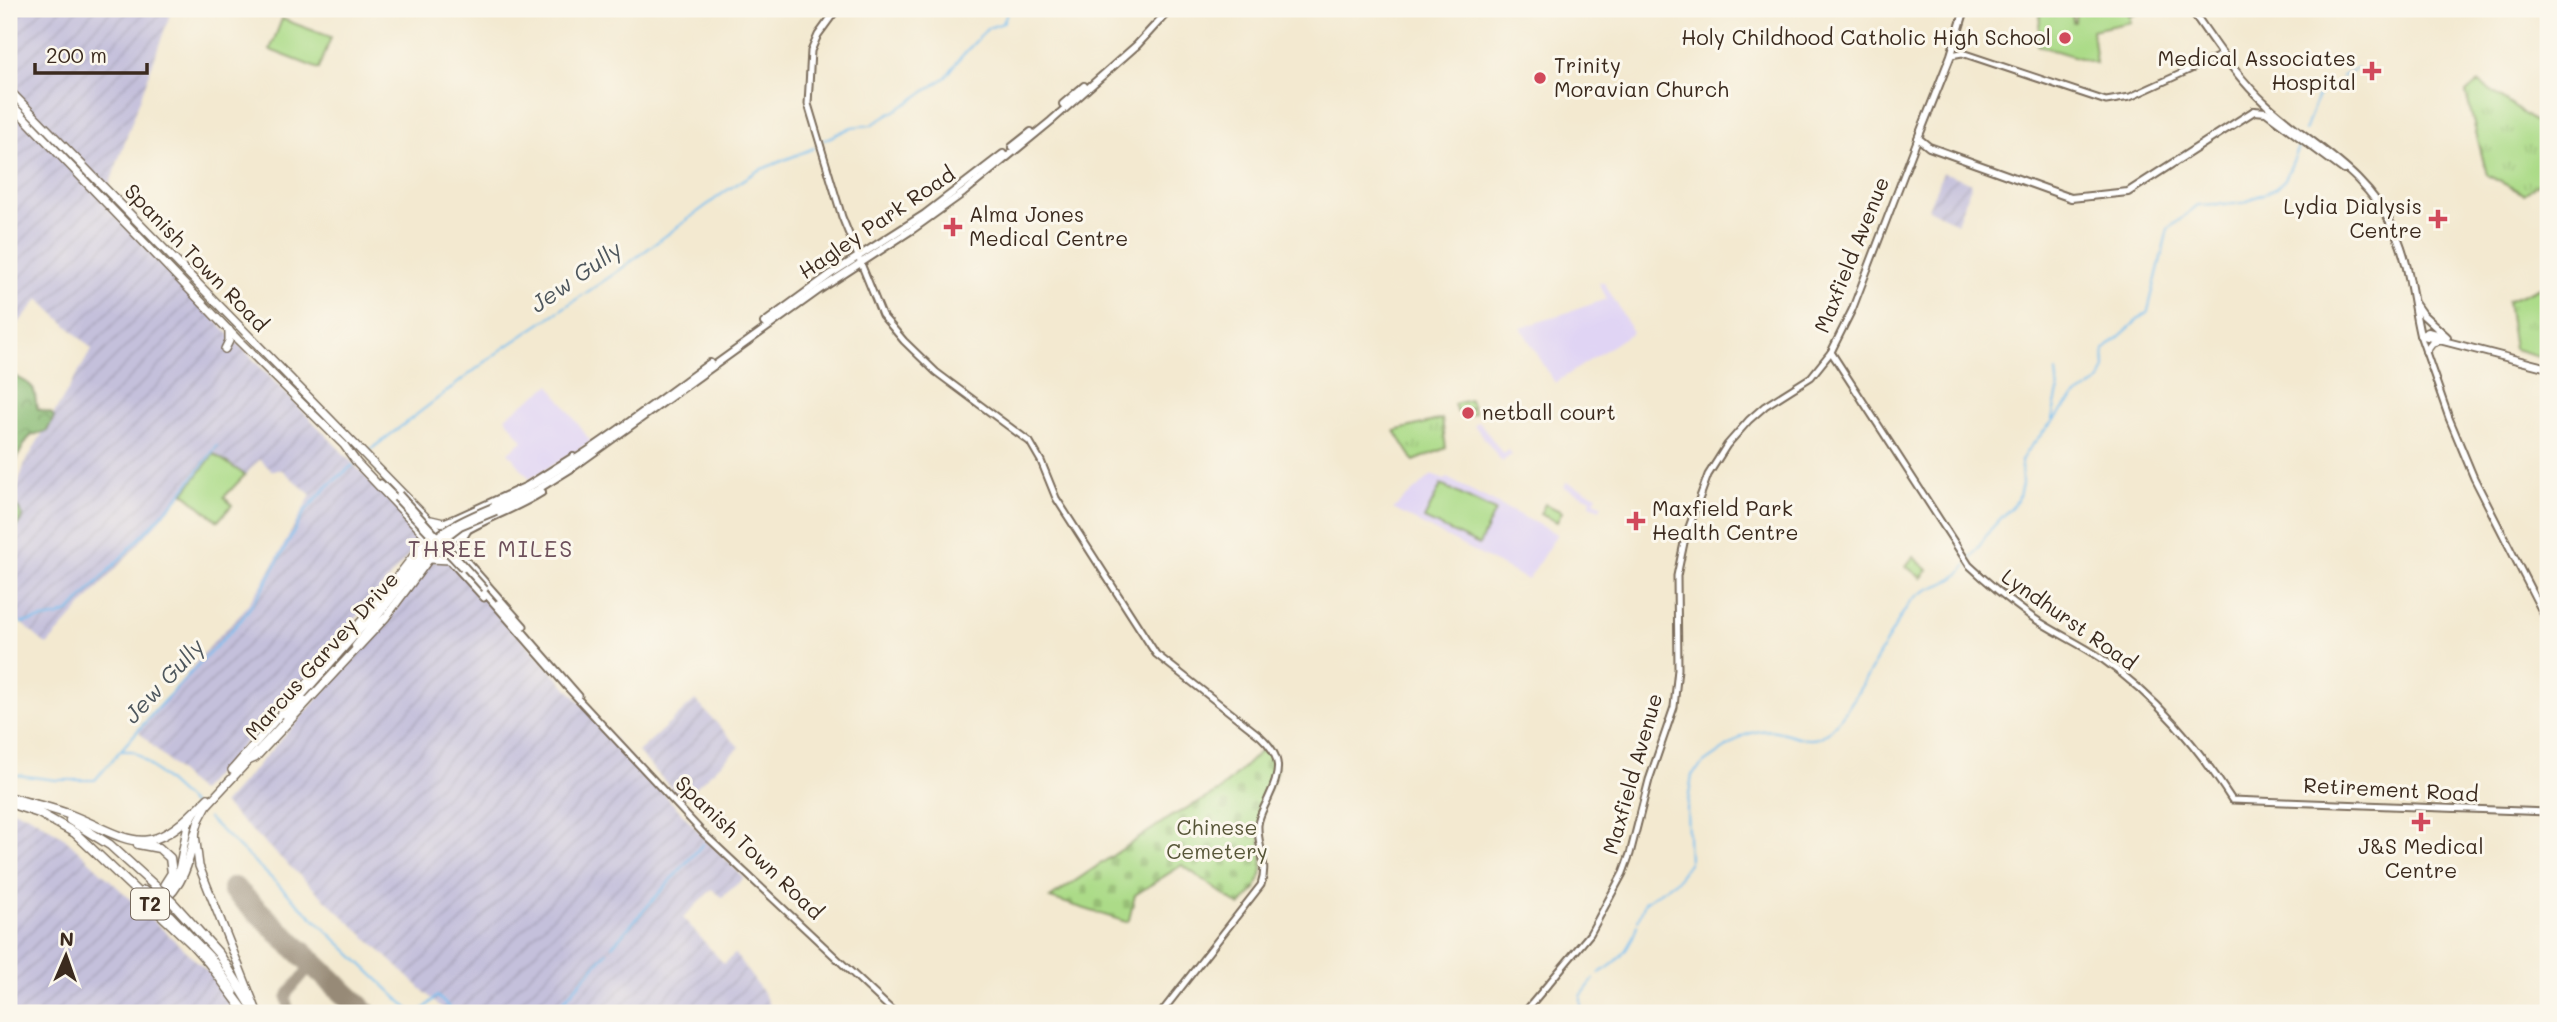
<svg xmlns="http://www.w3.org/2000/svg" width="2557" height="1022" font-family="Mali,sans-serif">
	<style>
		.built { fill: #e0d4f4 }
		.industrial { fill: url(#industrial-furrows) }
		.grass { fill: url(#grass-tufts); stroke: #748253; stroke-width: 2 }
		.forest { fill: url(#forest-crowns); stroke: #627249; stroke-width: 2 }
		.cemetery { fill: url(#cemetery-stones); stroke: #748253; stroke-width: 2 }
		.garden { fill: #acdb88; stroke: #748253; stroke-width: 2 }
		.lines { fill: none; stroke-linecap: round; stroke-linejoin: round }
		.stream { stroke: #79bff0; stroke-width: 2 }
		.taxiway { stroke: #978a77; stroke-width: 10 }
		.runway { stroke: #978a77; stroke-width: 24 }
		.secondary-casing { stroke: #7b6d5c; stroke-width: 9 }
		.primary-casing { stroke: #7b6d5c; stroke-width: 10 }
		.trunk-casing { stroke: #7b6d5c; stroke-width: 10 }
		.motorway-casing { stroke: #7b6d5c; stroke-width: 11 }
		.secondary { stroke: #fff; stroke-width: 5 }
		.primary { stroke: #fff; stroke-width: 6 }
		.trunk { stroke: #fff; stroke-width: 7 }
		.motorway { stroke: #fff; stroke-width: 8 }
		.secondary-bridge-casing { stroke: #7b6d5c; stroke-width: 9; stroke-linecap: butt }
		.primary-bridge-casing { stroke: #7b6d5c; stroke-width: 10; stroke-linecap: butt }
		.motorway-bridge-casing { stroke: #7b6d5c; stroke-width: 11; stroke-linecap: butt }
		.secondary-bridge { stroke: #fff; stroke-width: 5 }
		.primary-bridge { stroke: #fff; stroke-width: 6 }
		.motorway-bridge { stroke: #fff; stroke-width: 8 }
		.poi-dot { fill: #d1495b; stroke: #fbf7ec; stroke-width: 2.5 }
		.labels { text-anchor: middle; stroke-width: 6; stroke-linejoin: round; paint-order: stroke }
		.shield { fill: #fbf7ec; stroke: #75685c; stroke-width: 2 }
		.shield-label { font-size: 19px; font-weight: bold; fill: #3b2a1e }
		.poi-label { font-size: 21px; fill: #3b2a1e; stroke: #fbf7ec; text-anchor: start }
		.street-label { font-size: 21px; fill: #3b2a1e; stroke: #fbf7ec }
		.park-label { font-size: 21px; fill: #575638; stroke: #fbf7ec }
		.water-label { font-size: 23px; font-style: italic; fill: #4e575d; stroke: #fbf7ec }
		.neighbourhood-label { font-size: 23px; letter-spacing: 2px; fill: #6d505b; stroke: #fbf7ec }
	</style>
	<defs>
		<pattern id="industrial-furrows" width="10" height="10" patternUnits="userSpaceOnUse" patternTransform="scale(1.75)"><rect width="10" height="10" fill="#c4c0db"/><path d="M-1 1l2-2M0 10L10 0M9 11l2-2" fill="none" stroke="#a9a5bc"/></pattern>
		<pattern id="grass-tufts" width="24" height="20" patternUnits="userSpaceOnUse" patternTransform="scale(1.75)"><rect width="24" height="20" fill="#acdb88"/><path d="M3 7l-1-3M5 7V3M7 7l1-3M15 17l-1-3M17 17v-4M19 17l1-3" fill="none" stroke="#95bc75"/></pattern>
		<pattern id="forest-crowns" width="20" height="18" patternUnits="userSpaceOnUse" patternTransform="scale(1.75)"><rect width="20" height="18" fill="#89bb74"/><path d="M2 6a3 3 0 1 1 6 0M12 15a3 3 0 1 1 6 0" fill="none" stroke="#71985f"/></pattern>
		<pattern id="cemetery-stones" width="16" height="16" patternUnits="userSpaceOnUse" patternTransform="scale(1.75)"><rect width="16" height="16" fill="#acdb88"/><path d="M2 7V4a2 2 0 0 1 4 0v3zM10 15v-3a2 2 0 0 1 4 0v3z" fill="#95bc75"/></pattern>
	</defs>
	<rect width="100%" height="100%" fill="#fbf7ec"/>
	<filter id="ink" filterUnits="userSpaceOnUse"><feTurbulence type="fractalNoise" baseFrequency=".0143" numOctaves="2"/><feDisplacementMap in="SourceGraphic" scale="14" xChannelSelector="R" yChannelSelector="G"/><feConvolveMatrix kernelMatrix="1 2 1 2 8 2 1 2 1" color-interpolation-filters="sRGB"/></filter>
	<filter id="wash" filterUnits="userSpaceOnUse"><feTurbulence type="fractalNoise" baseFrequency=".00686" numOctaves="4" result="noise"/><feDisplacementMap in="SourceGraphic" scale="28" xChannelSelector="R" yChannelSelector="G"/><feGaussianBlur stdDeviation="1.57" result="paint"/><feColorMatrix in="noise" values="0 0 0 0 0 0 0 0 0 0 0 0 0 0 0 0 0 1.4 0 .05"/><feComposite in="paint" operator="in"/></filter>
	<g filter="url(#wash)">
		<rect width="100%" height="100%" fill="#f3e9d0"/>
		<g class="built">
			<path d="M 1604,282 L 1633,332 L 1555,383 L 1521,328 L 1607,299 L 1599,283 Z"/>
			<path d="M 550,385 L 591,442 L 530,479 L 508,452 L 523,441 L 505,417 Z"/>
			<path d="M 1479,421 L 1503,454 L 1508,450 L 1511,455 L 1502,462 L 1474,425 Z"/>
			<path d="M 1432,475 L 1445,480 L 1447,478 L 1557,534 L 1528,580 L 1393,509 Z"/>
			<path d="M 1566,482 L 1597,495 L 1594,501 L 1602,504 L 1600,509 L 1589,505 L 1591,499 L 1564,487 Z"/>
		</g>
		<g class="industrial">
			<path d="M 9,9 L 172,9 L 103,203 L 418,531 L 411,552 L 309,674 L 199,792 L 139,732 L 214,641 L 240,615 L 263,583 L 311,495 L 282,470 L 271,470 L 260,459 L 245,475 L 214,454 L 184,493 L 47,645 L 9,613 L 9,512 L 25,463 L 92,349 L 39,299 L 9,334 Z"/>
			<path d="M 1943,172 L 1972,183 L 1957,223 L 1928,209 Z"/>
			<path d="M 450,560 L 701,834 L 744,878 L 722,897 L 712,889 L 683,918 L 724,964 L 735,954 L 764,994 L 773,1013 L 447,1013 L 223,804 L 389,619 L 430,561 Z"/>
			<path d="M 695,700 L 739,747 L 682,800 L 638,752 Z"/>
			<path d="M 9,809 L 29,815 L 65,838 L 222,985 L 239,1013 L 9,1013 Z"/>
		</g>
		<g class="grass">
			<path d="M 2479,82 L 2543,128 L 2548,142 L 2548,177 L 2524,194 L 2487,175 L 2466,93 Z"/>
			<path d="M 2548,284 L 2548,359 L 2514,349 L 2507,301 Z"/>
			<path d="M 1442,419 L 1446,448 L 1414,461 L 1395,431 Z"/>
		</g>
		<g class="forest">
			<path d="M 9,370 C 15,379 25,379 32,387 C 37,393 34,402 38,409 L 51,413 L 54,417 L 47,431 C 42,433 34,433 30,437 C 23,442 16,464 9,473 Z"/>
			<path d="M 9,506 L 18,508 L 23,516 L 11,538 L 9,537 Z"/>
		</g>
		<path class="cemetery" d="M 1267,745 C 1291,773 1262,790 1260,815 C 1257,837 1269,865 1257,885 C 1253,893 1246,899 1240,906 L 1182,865 L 1135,895 L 1129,920 L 1126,922 L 1050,898 L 1170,817 L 1218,792 Z"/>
		<g class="garden">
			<path d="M 2041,9 L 2071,9 L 2073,22 L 2075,22 L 2076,9 L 2127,9 L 2129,15 L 2133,14 L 2131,9 L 2135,9 L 2136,14 L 2129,16 L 2131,22 L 2092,30 L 2096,63 L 2037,45 Z"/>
			<path d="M 282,19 L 331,37 L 319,69 L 270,50 Z"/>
			<path d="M 1470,400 L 1475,413 L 1463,418 L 1461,413 L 1472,408 L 1457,412 L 1454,404 Z"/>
			<path d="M 214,454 L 245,475 L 224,497 L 232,505 L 218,521 L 184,493 Z"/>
			<path d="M 1441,485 L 1495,511 L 1479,545 L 1424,519 Z"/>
			<path d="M 1545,504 L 1562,512 L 1557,522 L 1540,514 Z"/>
			<path d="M 1913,557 L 1928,570 L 1921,578 L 1906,566 Z"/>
		</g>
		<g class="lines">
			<g class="stream">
				<path d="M 2342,77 L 2357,68"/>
				<path d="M 2305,131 L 2317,98 L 2330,85"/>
				<path d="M 824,140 L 852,127 L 871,125 L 908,103 L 946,77 L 960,58 L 988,28 L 1003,23 L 1009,9"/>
				<path d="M 2052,419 L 2058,391 L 2056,372"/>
				<path d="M 369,451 L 501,350 L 614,274 L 726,191 L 757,171 L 814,148"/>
				<path d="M 1970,560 L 1990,530 L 2018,500 L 2022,484 L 2021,461 L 2026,452 L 2072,399 L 2100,381 L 2105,368 L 2104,350 L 2148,311 L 2168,229 L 2198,205 L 2243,203 L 2276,188 L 2285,179 L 2301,143"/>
				<path d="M 21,623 L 59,616 L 70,611 L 177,499 L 217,446"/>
				<path d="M 120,751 L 132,751 L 140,756 L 193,805"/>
				<path d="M 9,774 L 56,780 L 95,780 L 160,705 L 242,619 L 262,590 L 305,511 L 329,485 L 353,465"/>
				<path d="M 208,818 L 412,1012 L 423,1010 L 437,996 L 455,1013"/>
				<path d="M 1638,920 L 1645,902 L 1677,880 L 1689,863 L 1687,808 L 1692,775 L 1705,762 L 1743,736 C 1755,731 1768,729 1780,732 C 1792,734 1806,742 1818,738 C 1847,729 1889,628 1912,600 C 1930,583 1951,588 1967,565"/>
				<path d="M 612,946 L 703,844"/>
				<path d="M 1599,973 C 1619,963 1631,947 1637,925"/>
				<path d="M 553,1013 L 607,952"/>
				<path d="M 1581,1013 L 1581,996 L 1594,979"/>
			</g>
			<path class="taxiway" d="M 290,1013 L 286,998 L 288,993 L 313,964"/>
			<path class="runway" d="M 234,889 L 365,1013"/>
		</g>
	</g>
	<g filter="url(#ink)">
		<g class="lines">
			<g class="secondary-casing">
				<g id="secondary">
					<path d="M 837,9 L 818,35 L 811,51 L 808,104 L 842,217 L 882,315 L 904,341 L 936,372 L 1030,442 L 1041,461 L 1056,498 L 1156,654 L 1260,736 C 1283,757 1281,772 1268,799 C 1264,808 1259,815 1258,825 C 1257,846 1269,863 1261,885 L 1161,1013"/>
					<path d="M 1951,55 L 1962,53 L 2106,101 L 2130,97 L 2222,55"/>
					<path d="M 2420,335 L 2449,418 L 2474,478 L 2548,623"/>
					<path d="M 1831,352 L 1969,565 C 1989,584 2010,601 2032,617 C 2054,632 2079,643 2101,658 C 2156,697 2196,744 2232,800 L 2548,812"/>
					<path d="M 381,483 L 396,498"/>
					<path d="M 449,541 L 524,626"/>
					<path d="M 439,549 L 484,598"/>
					<path d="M 483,591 L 567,687 L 704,834 L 895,1013"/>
					<path d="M 498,603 L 579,696"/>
					<path d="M 1524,1013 L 1590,934 L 1623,873 L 1630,854 L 1649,780 L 1674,707 L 1678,669 L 1677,576 L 1685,538 L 1708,475 L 1727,445 L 1749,420 L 1765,406 L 1811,377 L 1831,352 L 1852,310 L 1918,138"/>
				</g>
			</g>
			<g class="primary-casing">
				<g id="primary">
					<path d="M 1965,9 L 1951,55 L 1918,138 L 1929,147 L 2071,198 L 2128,192 L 2254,111"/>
					<path d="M 2191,9 C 2215,43 2236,77 2267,105 C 2314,148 2366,170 2395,232 C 2410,264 2412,301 2420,335"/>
					<path d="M 1063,104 L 1084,86"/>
					<path d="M 2254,111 L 2266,112 L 2344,170"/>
					<path d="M 1012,147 L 1031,132"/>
					<path d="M 2415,304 L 2422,314 L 2447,337"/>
					<path d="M 764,323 L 831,274 L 925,214 L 1003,154"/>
					<path d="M 2420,335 L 2548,368"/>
					<path d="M 2422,335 L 2428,332 L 2445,337"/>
					<path d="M 2426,351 L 2432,343 L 2438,341"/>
					<path d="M 493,507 C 571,468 640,414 710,363"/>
					<path d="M 496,511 L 535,491 L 572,468 L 819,290 L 913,229 L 963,193 L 1051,121 L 1137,45 L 1170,9"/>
					<path d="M 450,521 L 527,486 L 573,457"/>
					<path d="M 449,541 C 477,521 512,511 542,492"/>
					<path d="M 462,559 L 461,541 L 467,531"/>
					<path d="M 355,646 L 431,548"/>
					<path d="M 285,715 L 389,597 L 427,544"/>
					<path d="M 248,761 L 304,700"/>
				</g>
			</g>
			<g class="trunk-casing">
				<g id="trunk">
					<path d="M 9,90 L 449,541 L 429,559 L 386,617 L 255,758 L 248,761 L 207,805 L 199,820 L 195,834 L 199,866 L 256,1009"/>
					<path d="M 9,102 L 238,340 L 344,445 L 357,463 L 435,545"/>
					<path d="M 225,349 L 229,341 L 229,330"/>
					<path d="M 431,520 L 444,523 L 454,519"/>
					<path d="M 430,559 L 450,560"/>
					<path d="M 232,770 L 378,602 L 429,536"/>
					<path d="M 208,798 L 196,810 L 188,824 L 179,870 L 159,904 L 212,959 L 234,992"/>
				</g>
			</g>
			<g class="motorway-casing">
				<g id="motorway">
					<path d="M 9,797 L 36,805"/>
					<path d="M 9,803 L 39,813 L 75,833 L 191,943 L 209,963 L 246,1013"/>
					<path d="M 30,803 C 45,807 59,810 73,816 C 127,838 146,861 196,810"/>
					<path d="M 70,820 L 110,845 L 156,887"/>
					<path d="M 138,844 L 159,848 L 170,858 L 172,873 L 158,895"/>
					<path d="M 144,891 L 159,904 C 183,887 189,861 195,834"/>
					<path d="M 173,903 L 219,954 L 256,1013"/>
				</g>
			</g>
			<use href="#secondary" class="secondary"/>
			<use href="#primary" class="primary"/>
			<use href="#trunk" class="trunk"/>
			<use href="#motorway" class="motorway"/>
			<g class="secondary-bridge-casing">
				<g id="secondary-bridge">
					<path d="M 399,494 L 485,589"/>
					<path d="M 396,498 L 463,569"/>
				</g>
			</g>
			<g class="primary-bridge-casing">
				<g id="primary-bridge">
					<path d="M 427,544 C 447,527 469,517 493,507"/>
					<path d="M 431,548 L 460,526 L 496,511"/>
				</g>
			</g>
			<g class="motorway-bridge-casing">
				<path id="motorway-bridge" d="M 156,887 L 173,903"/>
			</g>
			<use href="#secondary-bridge" class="secondary-bridge"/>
			<use href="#primary-bridge" class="primary-bridge"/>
			<use href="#motorway-bridge" class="motorway-bridge"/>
		</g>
	</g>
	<g class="poi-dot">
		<circle cx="2065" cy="38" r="7"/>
		<path d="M2368.5 60.5h7v7h7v7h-7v7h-7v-7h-7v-7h7z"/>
		<circle cx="1540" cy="78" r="7"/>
		<path d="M2434.5 208.5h7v7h7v7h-7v7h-7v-7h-7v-7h7z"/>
		<path d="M949.5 216.5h7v7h7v7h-7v7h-7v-7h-7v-7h7z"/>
		<circle cx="1468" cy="413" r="7"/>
		<path d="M1632.5 510.5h7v7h7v7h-7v7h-7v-7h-7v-7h7z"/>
		<path d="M2417.5 811.5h7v7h7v7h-7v7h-7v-7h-7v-7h7z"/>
	</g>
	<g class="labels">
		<rect class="shield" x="131" y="888.5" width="38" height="31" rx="5"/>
		<g class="shield-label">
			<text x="150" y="911">T2</text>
		</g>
		<g class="poi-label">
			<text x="2051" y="45" text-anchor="end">Holy Childhood Catholic High School</text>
			<text x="2356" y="66" text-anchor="end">Medical Associates<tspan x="2356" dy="24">Hospital</tspan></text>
			<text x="1554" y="73">Trinity<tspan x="1554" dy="24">Moravian Church</tspan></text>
			<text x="2422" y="214" text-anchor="end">Lydia Dialysis<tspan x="2422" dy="24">Centre</tspan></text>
			<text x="969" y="222">Alma Jones<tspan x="969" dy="24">Medical Centre</tspan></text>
			<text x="1482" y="420">netball court</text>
			<text x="1652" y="516">Maxfield Park<tspan x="1652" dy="24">Health Centre</tspan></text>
			<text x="2421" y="854" text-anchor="middle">J&amp;S Medical<tspan x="2421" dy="24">Centre</tspan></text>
		</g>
		<g class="street-label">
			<text transform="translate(877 223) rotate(-34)" y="7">Hagley Park Road</text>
			<text transform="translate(1852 255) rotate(-68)" y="7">Maxfield Avenue</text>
			<text transform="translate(196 258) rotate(46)" y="7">Spanish Town Road</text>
			<text transform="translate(2069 620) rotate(35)" y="7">Lyndhurst Road</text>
			<text transform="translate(322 656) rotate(-48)" y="7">Marcus Garvey Drive</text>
			<text transform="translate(1633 774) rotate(-74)" y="7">Maxfield Avenue</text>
			<text transform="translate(2391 790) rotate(3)" y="7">Retirement Road</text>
			<text transform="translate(749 848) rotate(44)" y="7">Spanish Town Road</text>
		</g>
		<g class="park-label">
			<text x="1217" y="835">Chinese<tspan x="1217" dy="24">Cemetery</tspan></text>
		</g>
		<g class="water-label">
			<text transform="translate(576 277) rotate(-35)" y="8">Jew Gully</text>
			<text transform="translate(164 681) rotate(-47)" y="8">Jew Gully</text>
		</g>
		<g class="neighbourhood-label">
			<text x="491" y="557">THREE MILES</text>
		</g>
	</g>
	<rect width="2557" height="1022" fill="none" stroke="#fbf7ec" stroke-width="35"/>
	<g transform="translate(66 956) rotate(2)" stroke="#fbf7ec" stroke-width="5" paint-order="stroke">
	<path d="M0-5L12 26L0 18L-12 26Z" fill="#3b2a1e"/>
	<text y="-10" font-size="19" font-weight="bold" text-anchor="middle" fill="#3b2a1e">N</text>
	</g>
	<path d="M35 63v10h112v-10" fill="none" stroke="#3b2a1e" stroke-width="3.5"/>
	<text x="46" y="63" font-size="21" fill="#3b2a1e" stroke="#fbf7ec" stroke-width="5" paint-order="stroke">200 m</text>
</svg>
